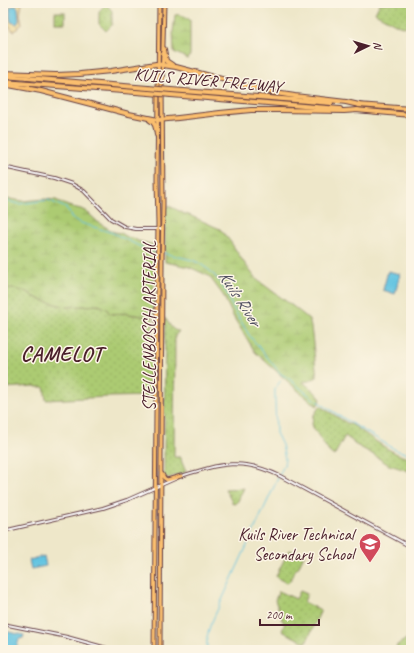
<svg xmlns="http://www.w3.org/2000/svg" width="414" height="653" font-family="Caveat,sans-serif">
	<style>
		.grass { fill: url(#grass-dots); stroke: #7b754e }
		.wetland { fill: url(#wetland-marsh); stroke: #7b754e }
		.sand { fill: url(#sand-dots); stroke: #9c7c64 }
		.water { fill: #63c4e1; stroke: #567286 }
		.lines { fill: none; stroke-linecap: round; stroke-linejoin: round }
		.stream { stroke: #63c4e1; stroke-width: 1 }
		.minor-casing { stroke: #633d43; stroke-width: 4 }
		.major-casing { stroke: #633d43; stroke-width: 5 }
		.highway-casing { stroke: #633d43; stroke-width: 6 }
		.minor { stroke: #fff; stroke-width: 2 }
		.major { stroke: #fabe6e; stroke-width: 3 }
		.highway { stroke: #fabe6e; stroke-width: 4 }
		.highway-bridge-casing { stroke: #633d43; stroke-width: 6; stroke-linecap: butt }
		.highway-bridge { stroke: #fabe6e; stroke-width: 4 }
		.labels { text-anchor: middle; stroke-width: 3; stroke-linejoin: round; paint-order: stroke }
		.street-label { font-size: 17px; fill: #4a1f2b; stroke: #fcf5e5 }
		.poi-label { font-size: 17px; fill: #4a1f2b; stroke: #fcf5e5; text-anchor: end }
		.water-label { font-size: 18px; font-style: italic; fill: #525162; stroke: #fcf5e5 }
		.district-label { font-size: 21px; font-weight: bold; letter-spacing: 1px; fill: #4a1f2b; stroke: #fcf5e5 }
	</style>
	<defs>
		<pattern id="grass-dots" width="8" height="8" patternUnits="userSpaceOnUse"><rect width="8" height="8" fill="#accb72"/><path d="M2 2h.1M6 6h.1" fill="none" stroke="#96ae63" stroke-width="1.8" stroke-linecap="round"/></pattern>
		<pattern id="wetland-marsh" width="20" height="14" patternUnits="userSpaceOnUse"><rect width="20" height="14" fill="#accb72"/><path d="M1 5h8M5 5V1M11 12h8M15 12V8" fill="none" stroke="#96ae63"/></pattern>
		<pattern id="sand-dots" width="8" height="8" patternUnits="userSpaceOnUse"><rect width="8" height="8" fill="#eeda9e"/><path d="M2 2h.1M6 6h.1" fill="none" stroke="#cebb88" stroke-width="1.8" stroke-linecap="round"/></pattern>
	</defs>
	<rect width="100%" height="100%" fill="#fcf5e5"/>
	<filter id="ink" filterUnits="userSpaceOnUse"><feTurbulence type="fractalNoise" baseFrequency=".025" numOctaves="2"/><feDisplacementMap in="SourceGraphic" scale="8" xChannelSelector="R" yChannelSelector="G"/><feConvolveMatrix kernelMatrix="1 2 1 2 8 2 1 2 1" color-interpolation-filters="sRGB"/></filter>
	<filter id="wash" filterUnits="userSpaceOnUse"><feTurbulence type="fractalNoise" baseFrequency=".012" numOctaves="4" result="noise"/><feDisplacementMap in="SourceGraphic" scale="16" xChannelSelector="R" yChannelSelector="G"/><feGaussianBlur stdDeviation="0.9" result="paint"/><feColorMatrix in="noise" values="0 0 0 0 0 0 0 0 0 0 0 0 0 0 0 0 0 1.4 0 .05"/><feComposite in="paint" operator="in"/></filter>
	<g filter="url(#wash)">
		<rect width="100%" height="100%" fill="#eee7c9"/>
		<g class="grass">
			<path d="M 380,3 L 411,3 L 411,25 L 403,27 L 399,26 L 375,13 Z"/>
			<path d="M 106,4 L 112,11 L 112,25 L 106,31 L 99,24 L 99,11 Z"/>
			<rect x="55" y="12" width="10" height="11"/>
			<path d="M 3,287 L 28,292 L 33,296 L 41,300 L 67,307 L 97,305 L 105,307 L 111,314 L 125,313 L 133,315 L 153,317 L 153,396 L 108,397 L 46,400 L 44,387 L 36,387 L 36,386 L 3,388 Z"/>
			<path d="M 165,318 C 170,324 171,331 179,331 L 175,336 L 174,457 L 180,457 L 182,459 L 181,460 L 186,472 L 168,478 L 165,477 L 164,473 Z"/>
			<path d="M 320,406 L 347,423 L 353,425 C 372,438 389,453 411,459 L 411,472 L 393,466 L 389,465 L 369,452 L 356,445 L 354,444 L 352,441 L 345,436 L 334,456 L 329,452 L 314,429 L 312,425 L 313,416 Z"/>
			<path d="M 244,488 L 237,503 L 233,504 L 225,489 Z"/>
			<path d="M 289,550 L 304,555 L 298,568 L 295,570 L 290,581 L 287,583 L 277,578 L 276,576 Z"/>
			<path d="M 279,591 L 296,599 L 300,591 L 307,594 L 304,602 L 321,610 L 306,643 L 282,631 L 285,623 L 283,622 L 275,600 Z"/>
			<path d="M 411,636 L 411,650 L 395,650 L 397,645 Z"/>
		</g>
		<g class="wetland">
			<path d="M 175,15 C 179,14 187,16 190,20 L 190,55 L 188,59 L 174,52 L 173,32 Z"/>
			<path d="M 3,198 L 23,201 L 34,200 L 43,199 L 56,200 L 68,206 L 81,209 L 87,212 L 99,223 L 114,232 L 121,233 L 129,238 L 133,238 L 138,241 L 154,245 L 154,281 L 153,317 C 138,316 126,312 111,314 L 109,313 L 107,309 L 99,305 L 67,307 L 41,300 L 33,296 L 28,292 L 3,287 Z"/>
			<path d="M 168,206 C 176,208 182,214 189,215 L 220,229 L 230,241 L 243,261 L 256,279 L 294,307 L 309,319 L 311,327 L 317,377 L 309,381 L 303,382 L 315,392 L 321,399 L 317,406 L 303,395 L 255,352 L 234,318 L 223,295 L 209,276 L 189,267 L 165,262 L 165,208 Z"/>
		</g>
		<path class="sand" d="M 7,3 L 22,3 L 20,14 L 22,24 L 15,31 L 13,31 L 7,23 Z"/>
		<g class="water">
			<path d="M 12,6 L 17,6 L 18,8 L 19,20 L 17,24 L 11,22 L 10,16 L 10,7 Z"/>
			<path d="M 388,271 L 400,274 L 395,294 L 383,290 Z"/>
			<path d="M 44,556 L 46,566 L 31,569 L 29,560 Z"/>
			<path d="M 3,631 L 24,635 L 23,638 L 19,639 L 16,650 L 3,650 Z"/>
		</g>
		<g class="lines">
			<g class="stream">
				<path d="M 3,200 L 19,204 L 48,200 L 66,208 L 70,213 L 71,218 L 81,223 L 113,233 L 145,249 L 156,252"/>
				<path d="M 159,252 L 176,256 L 192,260 L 199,263 L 209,270 L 217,278 L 228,295 L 231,304 L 249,335 L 281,374 L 288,378 L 311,397 L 338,415 L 396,450 L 411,455"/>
				<path d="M 207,650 L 207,637 L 210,626 L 284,465 L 285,459 L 282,445 L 276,433 L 275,398 L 275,389 L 281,380"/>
			</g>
		</g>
	</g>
	<g filter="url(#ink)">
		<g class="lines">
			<g class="minor-casing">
				<g id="minor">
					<path d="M 3,167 L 54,178 L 72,184 L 84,191 L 111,219 L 125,227 L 136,229 L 162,229"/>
					<path d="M 181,476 C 220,464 242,457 280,476 L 411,547"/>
					<path d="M 3,531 L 103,508 L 127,500 L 177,478"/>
					<path d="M 3,624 L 67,637 L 114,650"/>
				</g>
			</g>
			<g class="major-casing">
				<g id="major">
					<path d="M 162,474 L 164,478 L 167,480 L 181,476"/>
					<path d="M 154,650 L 157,293 L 158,224 L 157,179 L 159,3"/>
					<path d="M 160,650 L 162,260 L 163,204 L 162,84 L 164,3"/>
				</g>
			</g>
			<g class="highway-casing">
				<g id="highway">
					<path d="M 164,49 L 166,61 L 172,65"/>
					<path d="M 3,73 L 56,75 L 80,74 L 111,71 L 156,64 L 176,67 L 275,93 L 295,96 L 346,102 L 359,105"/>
					<path d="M 3,76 L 148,88"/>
					<path d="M 4,82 L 149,93"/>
					<path d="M 3,84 L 41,91 L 129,114 L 158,120 L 178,118 L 220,113 L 251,110 L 277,110 L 344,111 L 358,110"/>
					<path d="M 171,90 L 331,103"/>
					<path d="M 171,95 L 340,109"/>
					<path d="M 358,105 L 411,109"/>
					<path d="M 356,110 L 411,115"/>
					<path d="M 150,120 C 156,123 156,129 157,135"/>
				</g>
			</g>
			<use href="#minor" class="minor"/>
			<use href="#major" class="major"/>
			<use href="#highway" class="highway"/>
			<g class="highway-bridge-casing">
				<g id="highway-bridge">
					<path d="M 148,88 L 171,90"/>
					<path d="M 149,93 L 171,95"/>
				</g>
			</g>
			<use href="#highway-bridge" class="highway-bridge"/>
		</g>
	</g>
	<defs>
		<g id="school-pin" transform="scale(1.15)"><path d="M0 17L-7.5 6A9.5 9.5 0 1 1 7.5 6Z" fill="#d1495b" stroke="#fcf5e5"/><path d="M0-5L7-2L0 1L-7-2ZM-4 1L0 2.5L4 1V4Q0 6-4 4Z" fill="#fff"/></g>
	</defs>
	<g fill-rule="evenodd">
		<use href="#school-pin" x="370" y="544"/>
	</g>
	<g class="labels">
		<g class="street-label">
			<text transform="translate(208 80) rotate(5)" y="6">KUILS RIVER FREEWAY</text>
			<text transform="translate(149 326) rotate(-90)" y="6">STELLENBOSCH ARTERIAL</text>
		</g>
		<g class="poi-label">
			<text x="354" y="540">Kuils River Technical<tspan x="354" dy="20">Secondary School</tspan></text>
		</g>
		<g class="water-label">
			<text transform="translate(240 298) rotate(57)" y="6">Kuils River</text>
		</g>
		<g class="district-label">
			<text x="62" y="361">CAMELOT</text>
		</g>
	</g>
	<rect width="414" height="653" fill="none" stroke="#fcf5e5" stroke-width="16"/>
	<g transform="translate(368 46) rotate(85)" stroke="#fcf5e5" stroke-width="3" paint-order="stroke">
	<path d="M0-3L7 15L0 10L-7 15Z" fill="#4a1f2b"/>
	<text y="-6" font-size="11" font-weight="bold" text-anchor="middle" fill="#4a1f2b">N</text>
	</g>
	<path d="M260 619v6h59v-6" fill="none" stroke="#4a1f2b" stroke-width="2"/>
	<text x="266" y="619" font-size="12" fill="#4a1f2b" stroke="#fcf5e5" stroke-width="3" paint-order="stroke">200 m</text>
</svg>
